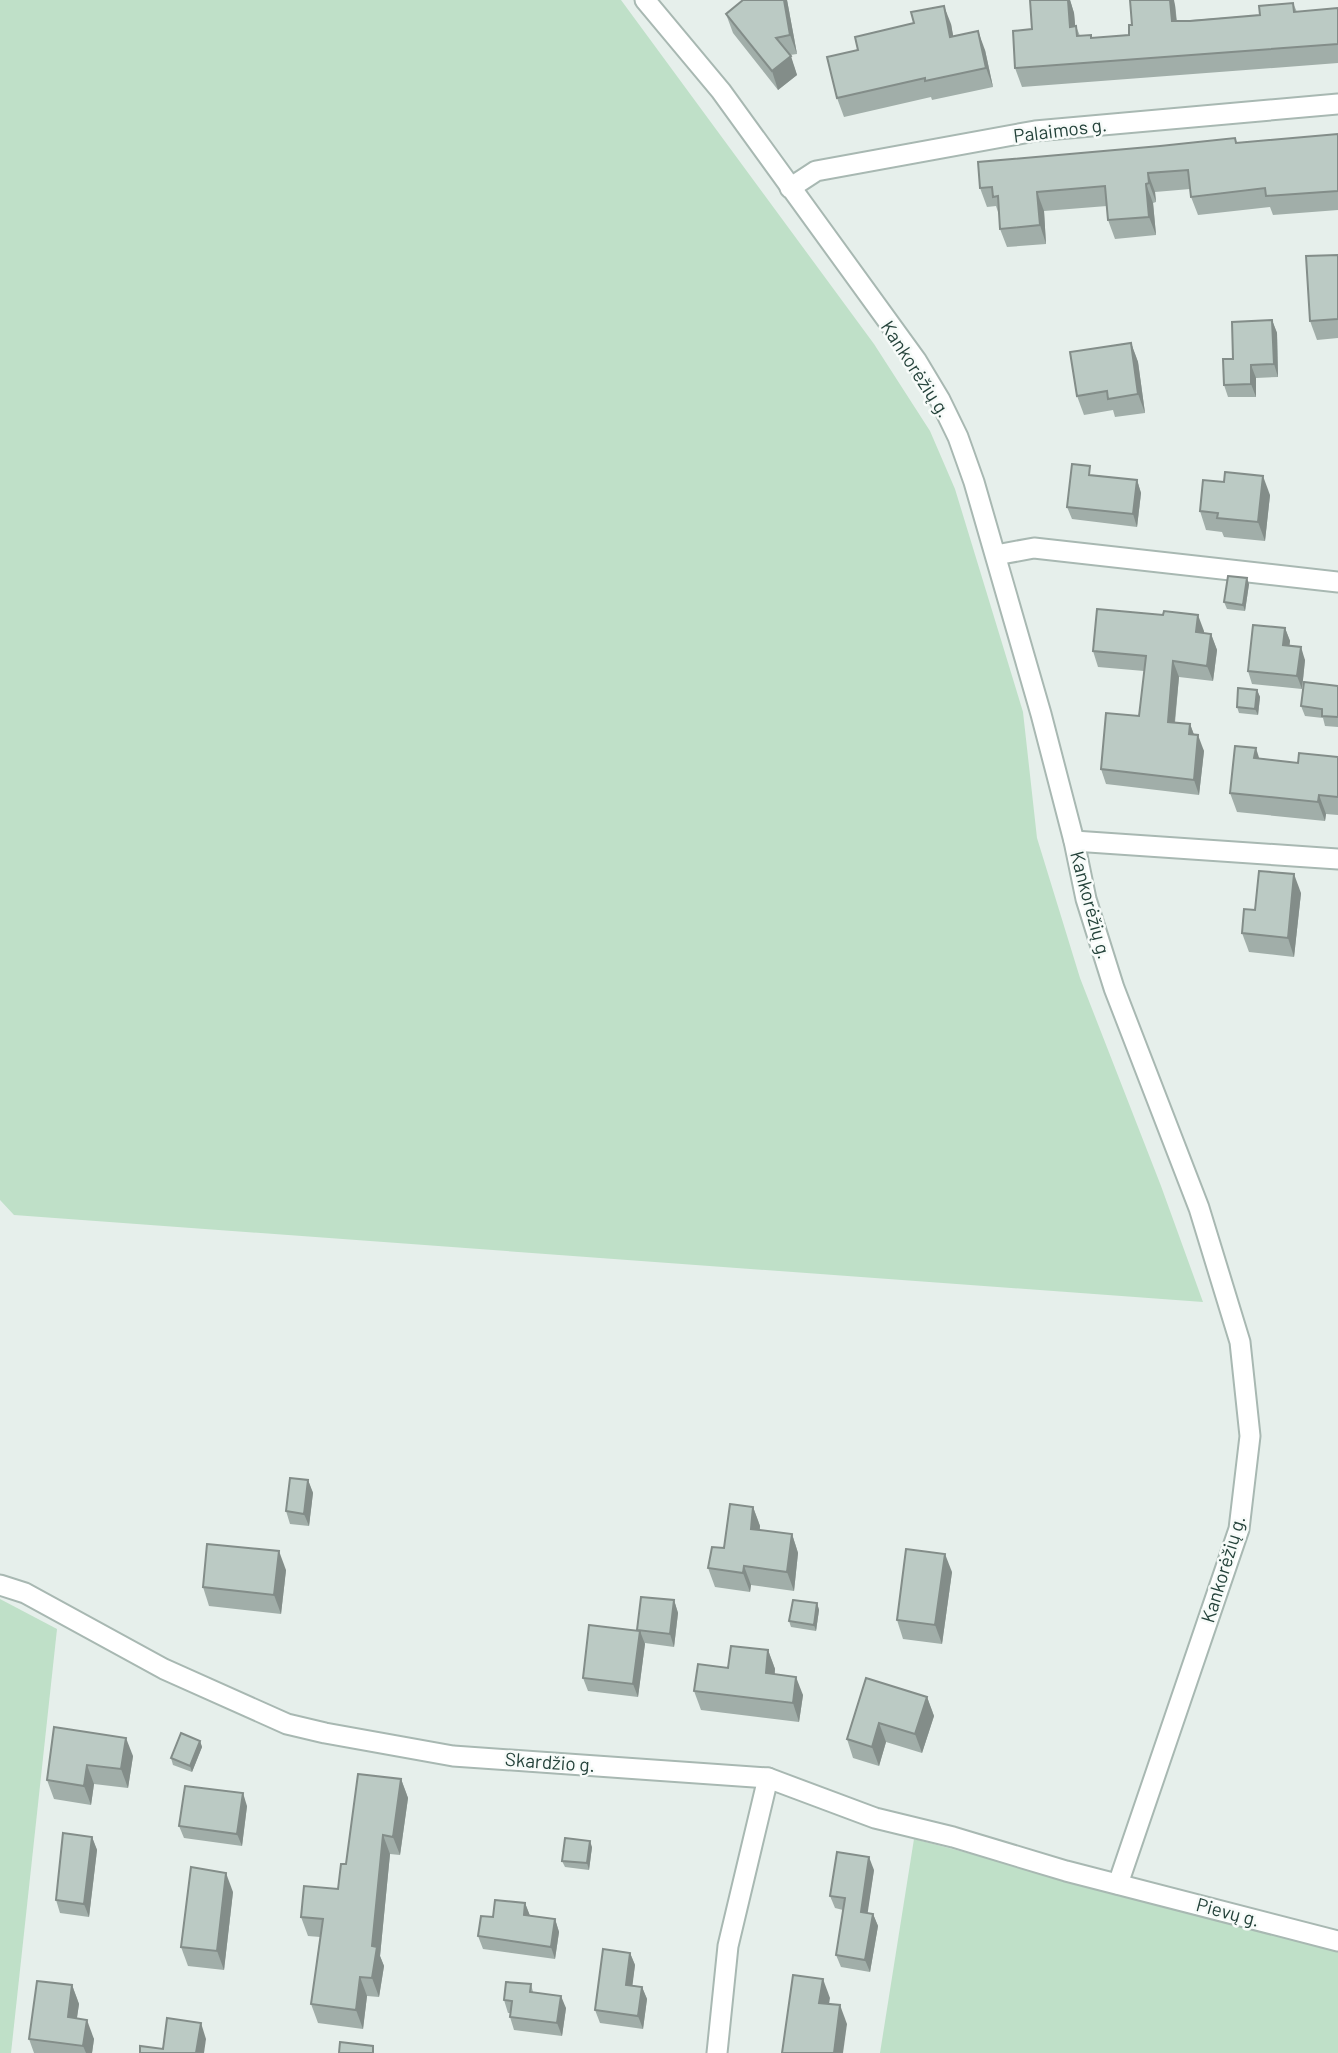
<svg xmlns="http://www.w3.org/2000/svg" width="1338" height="2053" font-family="Barlow,sans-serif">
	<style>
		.green { fill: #bfe0c8 }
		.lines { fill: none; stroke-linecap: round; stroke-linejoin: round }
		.minor-casing { stroke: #a8b8b2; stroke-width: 23 }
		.minor { stroke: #fff; stroke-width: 19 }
		.wall { fill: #a1aea9 }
		.shaded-wall { fill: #838d89 }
		.building { fill: #bbcac4; stroke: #838d89; stroke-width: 2 }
		.labels { text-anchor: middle; stroke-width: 5; stroke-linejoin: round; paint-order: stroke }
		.street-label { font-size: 19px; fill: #24423a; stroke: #f7fbf9 }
	</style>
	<rect width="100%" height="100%" fill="#e6efeb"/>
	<g class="green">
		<path d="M 0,0 L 621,0 L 874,344 L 930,431 L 955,489 L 1023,712 L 1037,838 L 1080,978 L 1161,1186 L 1203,1302 L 14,1215 L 0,1200 Z"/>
		<path d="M 0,1599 L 57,1629 L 11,2053 L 0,2053 Z"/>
		<path d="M 914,1839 L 1338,1949 L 1338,2053 L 880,2053 Z"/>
	</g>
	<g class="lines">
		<g class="minor-casing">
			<g id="minor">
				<path d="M 645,0 L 721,91 L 916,360 L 940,400 L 958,437 L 974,482 L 1041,714 L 1074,841 L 1086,899 L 1114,988 L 1199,1208 L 1240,1342 L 1250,1436 L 1239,1529 L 1118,1884"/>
				<path d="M 790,188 L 816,171 L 1035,131 L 1338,104"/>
				<path d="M 996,555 L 1034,548 L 1338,582"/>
				<path d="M 1074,841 L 1338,859"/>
				<path d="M 0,1585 L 25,1593 L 164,1669 L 287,1724 L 325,1733 L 453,1756 L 768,1778 L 875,1818 L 953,1837 L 1066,1871 L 1338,1941"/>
				<path d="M 717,2053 L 728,1946 L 768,1778"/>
			</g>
		</g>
		<use href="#minor" class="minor"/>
	</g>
	<g class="wall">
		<path d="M 743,0 L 787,0 L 797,54 L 790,55 L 797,75 L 778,90 L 733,33 L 726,14 Z"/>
		<path d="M 1030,0 L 1070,0 L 1074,13 L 1075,26 L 1076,26 L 1080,36 L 1092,38 L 1129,35 L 1132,25 L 1175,5 L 1177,21 L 1260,15 L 1293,3 L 1297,12 L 1338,8 L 1338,63 L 1022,87 L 1015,68 L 1032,29 Z"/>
		<path d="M 951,24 L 953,37 L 985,50 L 993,87 L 932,100 L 931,97 L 844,117 L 837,98 Z"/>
		<path d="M 1338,134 L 1338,210 L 1273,215 L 1270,207 L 1198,215 L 1191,197 L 1190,189 L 1155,192 L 1156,202 L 1153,203 L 1156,235 L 1115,239 L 1108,220 L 1107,206 L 1044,211 L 1046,244 L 1007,247 L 1000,229 L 999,215 L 996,206 L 987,207 L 980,188 L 1160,146 L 1235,138 L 1237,143 Z"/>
		<path d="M 1338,255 L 1338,338 L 1317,340 L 1310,321 Z"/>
		<path d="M 1272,320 L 1277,333 L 1278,377 L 1256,378 L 1256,397 L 1228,397 L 1224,385 L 1233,359 Z"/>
		<path d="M 1131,343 L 1138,362 L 1145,413 L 1115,417 L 1113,410 L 1084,415 L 1077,396 Z"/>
		<path d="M 1094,475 L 1137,480 L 1141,493 L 1137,527 L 1072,519 L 1067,507 Z"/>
		<path d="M 1270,495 L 1265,541 L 1224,537 L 1222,532 L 1206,530 L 1200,511 Z"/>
		<path d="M 1249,584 L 1245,611 L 1227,609 L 1224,602 Z"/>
		<path d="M 1285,628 L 1290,641 L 1289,646 L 1305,660 L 1302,689 L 1252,684 L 1248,671 Z"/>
		<path d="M 1204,631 L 1204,633 L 1211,634 L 1217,650 L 1213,681 L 1179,677 L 1175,723 L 1190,724 L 1194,735 L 1204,751 L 1199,795 L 1106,784 L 1101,769 L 1139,716 L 1144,671 L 1098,667 L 1093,651 Z"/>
		<path d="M 1338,686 L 1338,727 L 1325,726 L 1323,718 L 1305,716 L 1301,706 Z"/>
		<path d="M 1257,690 L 1260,697 L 1258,715 L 1239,713 L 1237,707 Z"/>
		<path d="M 1338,757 L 1338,815 L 1326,814 L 1325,821 L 1237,812 L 1230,793 L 1259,758 L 1298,763 Z"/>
		<path d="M 1301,893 L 1294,957 L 1249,952 L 1242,933 L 1255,910 Z"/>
		<path d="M 308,1480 L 313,1493 L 309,1526 L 290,1524 L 286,1511 Z"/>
		<path d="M 753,1507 L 760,1526 L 760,1530 L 792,1534 L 798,1553 L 794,1591 L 751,1585 L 750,1592 L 715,1587 L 708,1568 Z"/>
		<path d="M 286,1570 L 281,1614 L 209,1606 L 203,1587 Z"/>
		<path d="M 952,1572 L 942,1644 L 903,1639 L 897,1620 Z"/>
		<path d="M 674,1600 L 678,1613 L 674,1647 L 645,1643 L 638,1697 L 588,1691 L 583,1678 L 637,1631 Z"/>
		<path d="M 817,1603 L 819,1610 L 816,1631 L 791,1627 L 789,1621 Z"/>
		<path d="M 768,1650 L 775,1669 L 775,1674 L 803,1695 L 799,1722 L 701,1710 L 694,1691 L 728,1668 Z"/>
		<path d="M 927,1697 L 934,1716 L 922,1753 L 886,1742 L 879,1766 L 853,1758 L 847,1739 Z"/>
		<path d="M 54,1727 L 133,1756 L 128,1788 L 94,1784 L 91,1805 L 54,1799 L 47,1780 Z"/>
		<path d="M 200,1741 L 202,1747 L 192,1772 L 173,1765 L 171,1758 Z"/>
		<path d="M 401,1779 L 408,1798 L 400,1855 L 390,1854 L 380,1956 L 384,1966 L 379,1997 L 367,1996 L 363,2029 L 318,2023 L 311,2004 L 320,1937 L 308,1936 L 301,1917 L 338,1889 L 346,1864 Z"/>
		<path d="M 247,1806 L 242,1846 L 184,1838 L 179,1826 Z"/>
		<path d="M 92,1837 L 97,1850 L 89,1917 L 60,1913 L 56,1900 Z"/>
		<path d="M 592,1847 L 589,1870 L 565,1867 L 562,1861 Z"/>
		<path d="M 874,1870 L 867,1913 L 873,1914 L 878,1926 L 870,1972 L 841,1967 L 836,1955 L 843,1910 L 835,1908 L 830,1896 Z"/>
		<path d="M 233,1892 L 224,1970 L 188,1966 L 181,1947 Z"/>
		<path d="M 525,1903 L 530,1916 L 555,1919 L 559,1932 L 555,1959 L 483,1949 L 478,1936 L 493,1917 Z"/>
		<path d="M 630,1953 L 635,1965 L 632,1985 L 642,1987 L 647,1999 L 643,2029 L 600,2023 L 595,2010 Z"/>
		<path d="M 531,1984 L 533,1992 L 566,2008 L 562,2036 L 514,2030 L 510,2017 L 510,2013 L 508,2013 L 504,2000 Z"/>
		<path d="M 72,1985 L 79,2004 L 77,2018 L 94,2039 L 92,2053 L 34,2053 L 29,2039 Z"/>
	</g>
	<g class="shaded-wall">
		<path d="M 784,0 L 787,0 L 797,54 L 790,35 Z"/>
		<path d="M 1068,0 L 1070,0 L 1074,13 L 1077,45 L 1070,27 Z"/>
		<path d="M 1170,0 L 1174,0 L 1175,5 L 1178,40 L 1172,21 Z"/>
		<path d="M 944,6 L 951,24 L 957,56 L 950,37 Z"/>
		<path d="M 978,31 L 985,50 L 993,87 L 986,68 Z"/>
		<path d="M 791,56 L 797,75 L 778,90 L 772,71 Z"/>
		<path d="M 1148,173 L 1155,192 L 1156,202 L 1149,183 Z"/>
		<path d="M 1146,184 L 1153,203 L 1156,235 L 1149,217 Z"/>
		<path d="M 1037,192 L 1044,211 L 1046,244 L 1040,225 Z"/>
		<path d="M 1272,320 L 1277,333 L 1278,377 L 1274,364 Z"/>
		<path d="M 1131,343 L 1138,362 L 1145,413 L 1138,394 Z"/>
		<path d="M 1251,365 L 1256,378 L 1256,397 L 1251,384 Z"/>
		<path d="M 1263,476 L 1270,495 L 1265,541 L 1258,522 Z"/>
		<path d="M 1137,480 L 1141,493 L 1137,527 L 1133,514 Z"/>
		<path d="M 1247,578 L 1249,584 L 1245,611 L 1243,605 Z"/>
		<path d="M 1198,615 L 1204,631 L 1202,648 L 1196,632 Z"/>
		<path d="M 1285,628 L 1290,641 L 1288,658 L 1283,645 Z"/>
		<path d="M 1211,634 L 1217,650 L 1213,681 L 1207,666 Z"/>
		<path d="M 1301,647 L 1305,660 L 1302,689 L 1297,676 Z"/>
		<path d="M 1173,661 L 1179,677 L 1173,738 L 1168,722 Z"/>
		<path d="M 1257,690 L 1260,697 L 1258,715 L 1255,709 Z"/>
		<path d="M 1190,724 L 1196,740 L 1189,734 Z"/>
		<path d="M 1198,735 L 1204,751 L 1199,795 L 1194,780 Z"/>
		<path d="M 1256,748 L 1262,767 L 1254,758 Z"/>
		<path d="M 1319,795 L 1326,814 L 1325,821 L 1318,802 Z"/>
		<path d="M 1294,874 L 1301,893 L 1294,957 L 1288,938 Z"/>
		<path d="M 308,1480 L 313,1493 L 309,1526 L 304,1514 Z"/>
		<path d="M 753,1507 L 760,1526 L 757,1548 L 751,1529 Z"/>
		<path d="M 792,1534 L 798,1553 L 794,1591 L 787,1572 Z"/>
		<path d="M 279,1551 L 286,1570 L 281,1614 L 274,1595 Z"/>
		<path d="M 945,1554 L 952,1572 L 942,1644 L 935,1625 Z"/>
		<path d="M 744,1566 L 751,1585 L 750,1592 L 743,1573 Z"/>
		<path d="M 674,1600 L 678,1613 L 674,1647 L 670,1634 Z"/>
		<path d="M 817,1603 L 819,1610 L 816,1631 L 814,1625 Z"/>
		<path d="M 640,1631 L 645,1644 L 638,1697 L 633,1684 Z"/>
		<path d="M 768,1650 L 775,1669 L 772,1692 L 766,1673 Z"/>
		<path d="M 796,1677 L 803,1695 L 799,1722 L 793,1703 Z"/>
		<path d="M 927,1697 L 934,1716 L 922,1753 L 915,1734 Z"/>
		<path d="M 879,1723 L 886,1742 L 879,1766 L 872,1747 Z"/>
		<path d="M 126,1738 L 133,1756 L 128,1788 L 121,1769 Z"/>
		<path d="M 200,1741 L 202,1747 L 192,1772 L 190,1766 Z"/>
		<path d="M 87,1765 L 94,1784 L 91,1805 L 84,1786 Z"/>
		<path d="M 401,1779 L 408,1798 L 400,1855 L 393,1837 Z"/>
		<path d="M 243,1793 L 247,1806 L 242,1846 L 237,1834 Z"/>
		<path d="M 383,1835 L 390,1854 L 380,1956 L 384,1966 L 379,1997 L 372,1978 L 372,1946 Z"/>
		<path d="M 92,1837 L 97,1850 L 89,1917 L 84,1904 Z"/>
		<path d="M 590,1841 L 592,1847 L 589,1870 L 587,1863 Z"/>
		<path d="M 869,1857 L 874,1870 L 866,1924 L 861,1912 Z"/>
		<path d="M 226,1873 L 233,1892 L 224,1970 L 217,1951 Z"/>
		<path d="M 525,1903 L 530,1916 L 524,1915 Z"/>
		<path d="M 873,1914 L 878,1926 L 870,1972 L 865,1960 Z"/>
		<path d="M 555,1919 L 559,1932 L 555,1959 L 551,1947 Z"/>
		<path d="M 630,1953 L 635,1965 L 631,1997 L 626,1985 Z"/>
		<path d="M 360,1977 L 367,1996 L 363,2029 L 356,2010 Z"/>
		<path d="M 823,1979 L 830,1998 L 826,2021 L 819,2003 Z"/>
		<path d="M 72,1985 L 79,2004 L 74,2036 L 68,2017 Z"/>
		<path d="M 642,1987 L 647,1999 L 643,2029 L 638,2016 Z"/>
		<path d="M 561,1996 L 566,2008 L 562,2036 L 557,2023 Z"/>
		<path d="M 840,2005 L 847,2024 L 843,2053 L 834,2053 Z"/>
		<path d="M 87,2020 L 94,2039 L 92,2053 L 86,2053 L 83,2046 Z"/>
		<path d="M 201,2023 L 206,2039 L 204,2053 L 196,2053 Z"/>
	</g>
	<g class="building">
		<path d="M 743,0 L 784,0 L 790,35 L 776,38 L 791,56 L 772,71 L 726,14 Z"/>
		<path d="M 1030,0 L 1068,0 L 1070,27 L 1076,26 L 1077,36 L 1091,35 L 1091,38 L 1129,35 L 1129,25 L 1132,25 L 1130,0 L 1170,0 L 1172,21 L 1190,21 L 1260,15 L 1259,6 L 1293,3 L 1294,12 L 1338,8 L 1338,44 L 1015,68 L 1013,31 L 1032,29 Z"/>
		<path d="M 944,6 L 950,37 L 978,31 L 986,68 L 925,81 L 925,78 L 837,98 L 827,57 L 858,50 L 855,37 L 914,23 L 911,12 Z"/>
		<path d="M 1338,134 L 1338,191 L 1266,196 L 1265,188 L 1191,197 L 1188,170 L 1148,173 L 1149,183 L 1146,184 L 1149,217 L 1108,220 L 1105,186 L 1037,192 L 1040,225 L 1000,229 L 998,196 L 993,197 L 992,187 L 980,188 L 978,162 L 1160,146 L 1235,138 L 1236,143 Z"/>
		<path d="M 1338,255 L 1338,319 L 1310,321 L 1306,256 Z"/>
		<path d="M 1272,320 L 1274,364 L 1251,365 L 1251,384 L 1224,385 L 1223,359 L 1233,359 L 1232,322 Z"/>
		<path d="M 1131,343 L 1138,394 L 1108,399 L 1107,391 L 1077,396 L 1070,352 Z"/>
		<path d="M 1072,464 L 1090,466 L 1089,475 L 1137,480 L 1133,514 L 1067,507 Z"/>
		<path d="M 1225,472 L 1263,476 L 1258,522 L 1217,518 L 1218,513 L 1200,511 L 1203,480 L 1224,482 Z"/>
		<path d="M 1228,576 L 1247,578 L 1243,605 L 1224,602 Z"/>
		<path d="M 1097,609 L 1163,615 L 1164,611 L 1198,615 L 1196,632 L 1211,634 L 1207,666 L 1173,661 L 1168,722 L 1190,724 L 1189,734 L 1198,735 L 1194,780 L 1101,769 L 1106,713 L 1139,716 L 1146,656 L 1093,651 Z"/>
		<path d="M 1253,625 L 1285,628 L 1283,645 L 1301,647 L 1297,676 L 1248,671 Z"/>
		<path d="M 1304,682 L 1338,686 L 1338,717 L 1322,716 L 1322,709 L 1301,706 Z"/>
		<path d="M 1238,688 L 1257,690 L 1255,709 L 1237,707 Z"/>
		<path d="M 1235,746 L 1256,748 L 1254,758 L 1298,763 L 1299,753 L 1338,757 L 1338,797 L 1319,795 L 1318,802 L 1230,793 Z"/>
		<path d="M 1259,871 L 1294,874 L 1288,938 L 1242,933 L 1244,909 L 1255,910 Z"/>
		<path d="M 290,1478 L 308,1480 L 304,1514 L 286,1511 Z"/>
		<path d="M 730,1504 L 753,1507 L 751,1529 L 792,1534 L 787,1572 L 744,1566 L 743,1573 L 708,1568 L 712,1547 L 724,1548 Z"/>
		<path d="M 207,1544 L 279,1551 L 274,1595 L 203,1587 Z"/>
		<path d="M 906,1549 L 945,1554 L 935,1625 L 897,1620 Z"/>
		<path d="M 641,1597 L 674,1600 L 670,1634 L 637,1630 Z"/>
		<path d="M 793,1600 L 817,1603 L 814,1625 L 789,1621 Z"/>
		<path d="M 589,1625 L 640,1631 L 633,1684 L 583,1678 Z"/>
		<path d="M 731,1646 L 768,1650 L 766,1673 L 796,1677 L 793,1703 L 694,1691 L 698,1664 L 728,1668 Z"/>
		<path d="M 866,1678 L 927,1697 L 915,1734 L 879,1723 L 872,1747 L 847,1739 Z"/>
		<path d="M 54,1727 L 126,1738 L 121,1769 L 87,1765 L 84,1786 L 47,1780 Z"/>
		<path d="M 181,1733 L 200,1741 L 190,1766 L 171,1758 Z"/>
		<path d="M 358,1774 L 401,1779 L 393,1837 L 383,1835 L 372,1946 L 377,1947 L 372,1978 L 360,1977 L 356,2010 L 311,2004 L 323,1919 L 301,1917 L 304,1886 L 338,1889 L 341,1864 L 346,1864 Z"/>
		<path d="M 185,1786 L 243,1793 L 237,1834 L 179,1826 Z"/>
		<path d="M 63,1833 L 92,1837 L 84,1904 L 56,1900 Z"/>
		<path d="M 565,1838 L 590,1841 L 587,1863 L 562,1861 Z"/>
		<path d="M 837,1852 L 869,1857 L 861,1912 L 873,1914 L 865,1960 L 836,1955 L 845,1898 L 830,1896 Z"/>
		<path d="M 191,1867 L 226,1873 L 217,1951 L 181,1947 Z"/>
		<path d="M 495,1900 L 525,1903 L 524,1915 L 555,1919 L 551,1947 L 478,1936 L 481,1916 L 493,1917 Z"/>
		<path d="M 603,1949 L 630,1953 L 626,1985 L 642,1987 L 638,2016 L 595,2010 Z"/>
		<path d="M 793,1975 L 823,1979 L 819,2003 L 840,2005 L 834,2053 L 782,2053 Z"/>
		<path d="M 37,1981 L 72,1985 L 68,2017 L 87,2020 L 83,2046 L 29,2039 Z"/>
		<path d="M 506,1982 L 531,1984 L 530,1992 L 561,1996 L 557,2023 L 510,2017 L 512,2001 L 504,2000 Z"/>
		<path d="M 167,2018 L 201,2023 L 196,2053 L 140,2053 L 140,2046 L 163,2049 Z"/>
		<path d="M 340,2042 L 373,2046 L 373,2053 L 339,2053 Z"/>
	</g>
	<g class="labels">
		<g class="street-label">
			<text transform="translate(1060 130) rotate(-7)" y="7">Palaimos g.</text>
			<text transform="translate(916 369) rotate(57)" y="7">Kankorėžių g.</text>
			<text transform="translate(1091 905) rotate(75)" y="7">Kankorėžių g.</text>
			<text transform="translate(1223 1569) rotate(-73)" y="7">Kankorėžių g.</text>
			<text transform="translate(550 1762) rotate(4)" y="7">Skardžio g.</text>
			<text transform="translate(1228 1912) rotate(15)" y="7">Pievų g.</text>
		</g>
	</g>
</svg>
